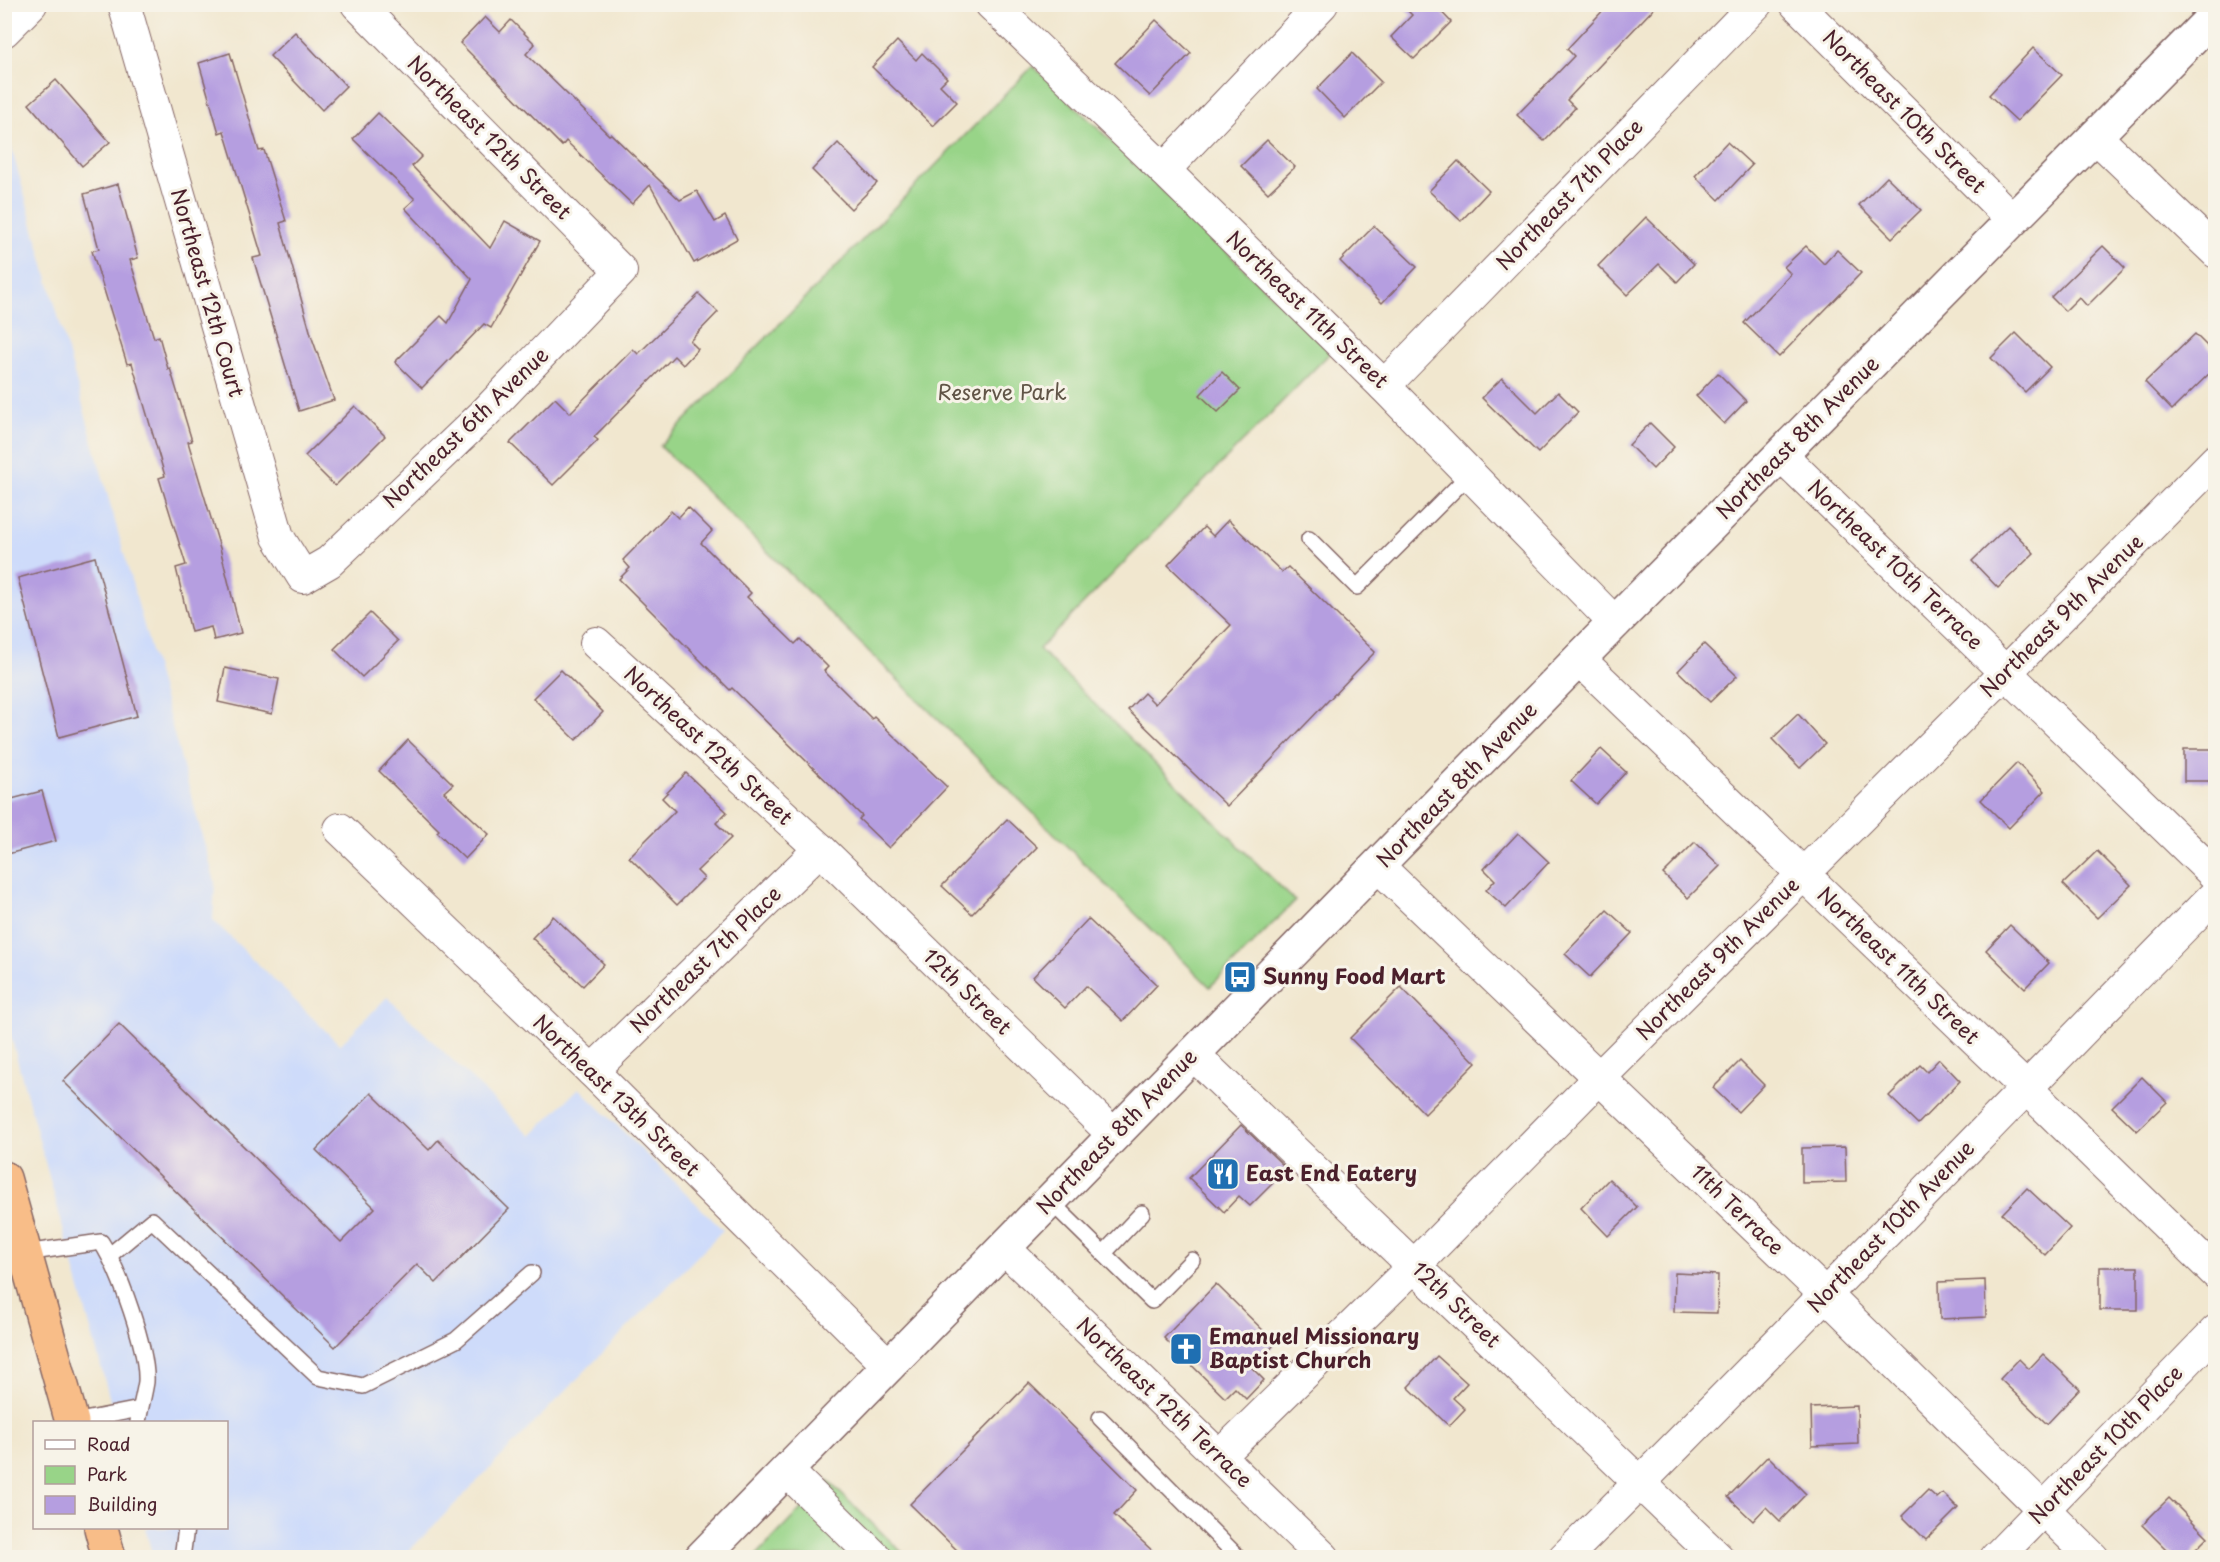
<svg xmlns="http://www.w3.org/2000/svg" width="2220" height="1562" font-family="'Playpen Sans',sans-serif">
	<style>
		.built { fill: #cedbfa }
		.green { fill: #98d488; stroke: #717a5a; stroke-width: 1.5 }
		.building { fill: #b59ee0 }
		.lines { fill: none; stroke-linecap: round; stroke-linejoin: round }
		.service-casing { stroke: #846564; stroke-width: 18 }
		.minor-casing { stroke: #846564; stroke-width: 34 }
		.tertiary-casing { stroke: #846564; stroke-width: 36 }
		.trunk-casing { stroke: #846564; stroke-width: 36 }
		.service { stroke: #fff; stroke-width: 15 }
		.minor { stroke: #fff; stroke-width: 32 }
		.tertiary { stroke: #fff; stroke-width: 33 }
		.trunk { stroke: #f8bd88; stroke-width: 33 }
		.labels { text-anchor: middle; stroke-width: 6; stroke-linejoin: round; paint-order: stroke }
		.street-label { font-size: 21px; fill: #4a1f2b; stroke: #f7f3e8 }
		.park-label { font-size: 21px; fill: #615547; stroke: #f7f3e8 }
		.poi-label { font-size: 21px; font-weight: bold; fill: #4a1f2b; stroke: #f7f3e8; text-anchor: start }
	</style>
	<rect width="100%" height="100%" fill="#f7f3e8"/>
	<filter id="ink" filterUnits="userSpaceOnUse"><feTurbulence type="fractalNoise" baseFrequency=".0167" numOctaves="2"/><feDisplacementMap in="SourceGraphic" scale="12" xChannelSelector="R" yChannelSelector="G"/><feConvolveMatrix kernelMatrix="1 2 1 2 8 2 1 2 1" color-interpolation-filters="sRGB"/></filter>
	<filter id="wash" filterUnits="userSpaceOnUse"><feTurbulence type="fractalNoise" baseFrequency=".008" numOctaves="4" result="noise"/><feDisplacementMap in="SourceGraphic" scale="24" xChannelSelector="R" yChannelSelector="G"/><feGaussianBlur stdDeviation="1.35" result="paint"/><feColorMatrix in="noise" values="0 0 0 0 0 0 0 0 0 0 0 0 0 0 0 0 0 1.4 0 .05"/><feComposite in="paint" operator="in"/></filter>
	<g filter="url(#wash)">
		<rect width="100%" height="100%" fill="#f1e7cf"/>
		<path class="built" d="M 4,121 L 215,882 L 213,920 L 340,1045 L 387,997 L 531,1136 L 579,1088 L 723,1230 L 403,1557 L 153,1557 L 145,1528 L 226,1528 L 226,1422 L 116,1422 L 5,1015 Z"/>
		<g class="green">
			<path d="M 1033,66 L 1331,352 L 1039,649 L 1295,901 L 1210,987 L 660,446 Z"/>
			<path d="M 828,1481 L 907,1557 L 754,1558 Z"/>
		</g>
		<g id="blocks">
			<g class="building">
				<path d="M 1401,4 L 1434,4 L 1451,22 L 1414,59 L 1391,37 L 1412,15 Z"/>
				<path d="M 1609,4 L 1658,4 L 1567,100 L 1575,108 L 1544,141 L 1517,115 L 1574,56 L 1567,49 Z"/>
				<path d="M 485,17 L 500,32 L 511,20 L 535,44 L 526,54 L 609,135 L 611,134 L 680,200 L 697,191 L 715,222 L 725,216 L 737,239 L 694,263 L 650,185 L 632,204 L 566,141 L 562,146 L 460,43 Z"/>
				<path d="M 1156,20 L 1191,53 L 1150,96 L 1115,63 Z"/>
				<path d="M 295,32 L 346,86 L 322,110 L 270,56 Z"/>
				<path d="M 897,41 L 916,60 L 922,53 L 947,78 L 940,85 L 957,102 L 933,126 L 872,67 Z"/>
				<path d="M 2033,48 L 2062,75 L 2017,121 L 1989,95 Z"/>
				<path d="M 230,53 L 259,151 L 264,150 L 286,221 L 280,223 L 312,338 L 334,400 L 299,411 L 253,258 L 262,256 L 224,131 L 219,133 L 199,63 Z"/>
				<path d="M 1352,53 L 1381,82 L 1345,118 L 1317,89 Z"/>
				<path d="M 56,80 L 110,142 L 82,166 L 29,104 Z"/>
				<path d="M 378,113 L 422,156 L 412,166 L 490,248 L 505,221 L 540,241 L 491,328 L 484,324 L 422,388 L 395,362 L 441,316 L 448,323 L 472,279 L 405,208 L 415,199 L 353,139 Z"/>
				<path d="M 1267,140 L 1295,167 L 1268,193 L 1241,166 Z"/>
				<path d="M 1727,142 L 1752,165 L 1719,200 L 1695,176 Z"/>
				<path d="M 838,143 L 877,183 L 851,209 L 812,170 Z"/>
				<path d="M 1458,161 L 1489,191 L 1461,221 L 1429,191 Z"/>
				<path d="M 1887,177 L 1921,210 L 1892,238 L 1859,205 Z"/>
				<path d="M 118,184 L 138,258 L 130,260 L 154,338 L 159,336 L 168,369 L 170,368 L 192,441 L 188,442 L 220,548 L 241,633 L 214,640 L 211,627 L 191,632 L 176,568 L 186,565 L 159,478 L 165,476 L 132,363 L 127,364 L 92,251 L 99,249 L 84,194 Z"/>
				<path d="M 1646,217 L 1694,264 L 1677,282 L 1659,264 L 1627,295 L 1598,266 Z"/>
				<path d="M 1374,226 L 1417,267 L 1382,303 L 1340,261 Z"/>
				<path d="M 1806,246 L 1824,264 L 1837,250 L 1861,273 L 1779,357 L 1744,323 L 1791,274 L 1784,267 Z"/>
				<path d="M 2103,246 L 2125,268 L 2087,306 L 2079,297 L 2065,311 L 2051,297 Z"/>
				<path d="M 699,294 L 718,312 L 690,341 L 698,349 L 683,365 L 674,356 L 594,437 L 598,440 L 553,485 L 510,443 L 555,398 L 570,413 L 633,349 L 638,354 Z"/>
				<path d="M 2016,333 L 2050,367 L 2025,392 L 1991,358 Z"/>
				<path d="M 2195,334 L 2216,355 L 2216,367 L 2172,410 L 2145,382 Z"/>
				<path d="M 1222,372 L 1240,390 L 1218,412 L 1200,395 Z"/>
				<path d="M 1718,373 L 1746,401 L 1724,424 L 1696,396 Z"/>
				<path d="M 1502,378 L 1537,413 L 1558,392 L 1578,412 L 1538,453 L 1482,398 Z"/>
				<path d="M 355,406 L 385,436 L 335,486 L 305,456 Z"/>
				<path d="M 1650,423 L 1674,447 L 1653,469 L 1629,445 Z"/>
				<path d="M 688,507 L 712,531 L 701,543 L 751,593 L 747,597 L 795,644 L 800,639 L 828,667 L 824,671 L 872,719 L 874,717 L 947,787 L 889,848 L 859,819 L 862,816 L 732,688 L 730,690 L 619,579 L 630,568 L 623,560 L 671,511 L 678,518 Z"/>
				<path d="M 1228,520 L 1282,572 L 1288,567 L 1375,652 L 1227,806 L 1128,710 L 1144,693 L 1155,704 L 1231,625 L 1168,565 L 1204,527 L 1213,536 Z"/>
				<path d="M 2008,526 L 2034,553 L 1998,588 L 1972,561 Z"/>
				<path d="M 95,557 L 137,716 L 59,737 L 18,578 Z"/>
				<path d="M 370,613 L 398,641 L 362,677 L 334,649 Z"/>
				<path d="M 1704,644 L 1737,676 L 1710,702 L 1678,671 Z"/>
				<path d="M 225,668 L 279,679 L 272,714 L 218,702 Z"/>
				<path d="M 561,670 L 603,712 L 576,740 L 533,698 Z"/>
				<path d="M 1798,714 L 1825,744 L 1800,768 L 1772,739 Z"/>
				<path d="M 408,740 L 453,784 L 444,792 L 489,834 L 465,859 L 437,832 L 439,830 L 379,771 Z"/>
				<path d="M 1601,749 L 1626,772 L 1596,804 L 1571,781 Z"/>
				<rect x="2184" y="749" width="32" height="32"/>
				<path d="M 2017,763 L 2045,791 L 2009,828 L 1981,800 Z"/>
				<path d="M 686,773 L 727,812 L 716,823 L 731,838 L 697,871 L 704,878 L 677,905 L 629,857 L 675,811 L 662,798 Z"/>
				<path d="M 42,791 L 56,841 L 4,855 L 4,801 Z"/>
				<path d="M 1007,819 L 1037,847 L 972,914 L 942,886 Z"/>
				<path d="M 1518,833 L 1549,862 L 1506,908 L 1486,890 L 1495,880 L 1484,869 Z"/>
				<path d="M 1695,842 L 1720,866 L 1688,898 L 1663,874 Z"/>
				<path d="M 2097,851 L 2131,885 L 2097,918 L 2063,884 Z"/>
				<path d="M 1607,910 L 1632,933 L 1590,977 L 1565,954 Z"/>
				<path d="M 553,916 L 604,964 L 583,986 L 532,938 Z"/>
				<path d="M 1088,919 L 1157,985 L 1123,1021 L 1086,986 L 1065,1008 L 1033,977 Z"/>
				<path d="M 2010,925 L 2049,963 L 2025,988 L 1986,950 Z"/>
				<path d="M 1401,987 L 1476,1063 L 1425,1114 L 1350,1038 Z"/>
				<path d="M 119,1024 L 341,1242 L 375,1208 L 316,1150 L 371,1093 L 429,1150 L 438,1140 L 509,1209 L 436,1283 L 417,1264 L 335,1347 L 63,1081 Z"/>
				<path d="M 1939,1059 L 1960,1081 L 1918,1124 L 1889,1096 L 1920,1065 L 1927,1072 Z"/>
				<path d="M 1740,1061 L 1764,1085 L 1738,1112 L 1713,1088 Z"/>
				<path d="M 2142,1077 L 2167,1102 L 2137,1131 L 2112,1107 Z"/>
				<path d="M 1241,1125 L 1287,1169 L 1250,1206 L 1239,1196 L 1224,1212 L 1189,1178 Z"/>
				<path d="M 1845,1147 L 1846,1182 L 1802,1183 L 1802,1148 Z"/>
				<path d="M 1609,1179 L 1637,1207 L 1608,1236 L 1581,1208 Z"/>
				<path d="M 2027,1188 L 2070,1228 L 2045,1255 L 2002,1214 Z"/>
				<rect x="2100" y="1267" width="38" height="43"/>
				<path d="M 1675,1273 L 1718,1275 L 1717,1313 L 1674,1312 Z"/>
				<path d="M 1985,1280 L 1986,1317 L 1940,1319 L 1939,1282 Z"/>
				<path d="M 1216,1284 L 1276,1343 L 1252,1368 L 1264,1380 L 1246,1399 L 1235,1388 L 1225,1398 L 1164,1338 Z"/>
				<path d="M 2043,1354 L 2080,1389 L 2047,1424 L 2000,1379 L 2019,1359 L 2029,1369 Z"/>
				<path d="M 1437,1356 L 1467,1383 L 1453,1398 L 1465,1409 L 1449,1426 L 1408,1387 Z"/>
				<path d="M 1029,1383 L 1137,1490 L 1114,1515 L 1159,1557 L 964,1557 L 910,1504 Z"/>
				<path d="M 1857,1406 L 1858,1444 L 1812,1446 L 1811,1408 Z"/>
				<path d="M 1768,1456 L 1806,1494 L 1780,1521 L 1766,1507 L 1753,1521 L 1728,1497 Z"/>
				<path d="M 1928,1490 L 1937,1498 L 1943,1493 L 1958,1508 L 1926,1540 L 1902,1516 Z"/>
				<path d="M 2169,1498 L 2208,1537 L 2188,1557 L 2174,1557 L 2142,1525 Z"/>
			</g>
		</g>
	</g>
	<g filter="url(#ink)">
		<use href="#blocks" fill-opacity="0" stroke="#846564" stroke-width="1.5"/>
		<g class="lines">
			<g class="service-casing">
				<g id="service">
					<path d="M 1309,539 L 1357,587 L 1470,474"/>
					<path d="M 1050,1201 L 1152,1301 L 1192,1260"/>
					<path d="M 25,1253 L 101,1242 C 119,1269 148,1350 146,1382 C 144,1395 140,1409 138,1422"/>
					<path d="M 1104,1253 L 1142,1213"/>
					<path d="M 110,1255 L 152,1220 L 318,1377 L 363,1386 L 456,1340 L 532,1273"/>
					<path d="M 1100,1418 L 1239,1558"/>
					<path d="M 74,1422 L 140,1409"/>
					<path d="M 182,1558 L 186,1528"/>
				</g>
			</g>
			<g class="minor-casing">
				<g id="minor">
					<path d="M 124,4 L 278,537 L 303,577 L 329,562 L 483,415 L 621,271 L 357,4"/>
					<path d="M 991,4 L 1164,170 L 1384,386 L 1615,623"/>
					<path d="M 1796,4 L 2013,220"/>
					<path d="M 4,31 L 31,4"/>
					<path d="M 2095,136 L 2216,252"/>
					<path d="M 1164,170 L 1322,4"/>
					<path d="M 1384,386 L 1756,4"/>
					<path d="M 1781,455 L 2216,876"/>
					<path d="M 596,643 L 820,849 L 1114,1135"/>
					<path d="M 1579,659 L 2025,1087 L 2216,1273"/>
					<path d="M 340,829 L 592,1071 L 889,1366"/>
					<path d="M 1378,866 L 1826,1295 L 2093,1558"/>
					<path d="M 1193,1054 L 1718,1558"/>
					<path d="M 592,1071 L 820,849"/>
					<path d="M 1004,1248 L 1324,1558"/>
					<path d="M 1219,1457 L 1415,1265 L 1599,1078 L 2006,672 L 2216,460"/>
					<path d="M 787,1471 L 876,1558"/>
					<path d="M 1564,1558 C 1785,1340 1998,1115 2216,894"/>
					<path d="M 1996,1558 L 2216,1331"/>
				</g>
			</g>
			<g class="tertiary-casing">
				<path id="tertiary" d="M 701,1558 L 1579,659 L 2216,14"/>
			</g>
			<g class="trunk-casing">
				<g id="trunk">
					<path d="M 4,1178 L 72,1422"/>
					<path d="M 101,1528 L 109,1558"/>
				</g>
			</g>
			<use href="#service" class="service"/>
			<use href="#minor" class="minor"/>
			<use href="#tertiary" class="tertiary"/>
			<use href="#trunk" class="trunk"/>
		</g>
	</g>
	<defs>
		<g id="bus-square" transform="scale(1.725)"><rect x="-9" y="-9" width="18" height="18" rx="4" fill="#1f6fb2" stroke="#f7f3e8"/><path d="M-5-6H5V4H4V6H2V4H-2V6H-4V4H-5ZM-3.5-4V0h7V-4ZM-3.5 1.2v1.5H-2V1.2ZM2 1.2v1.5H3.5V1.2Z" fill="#fff"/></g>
		<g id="restaurant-square" transform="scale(1.725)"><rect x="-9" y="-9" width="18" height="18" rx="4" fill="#1f6fb2" stroke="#f7f3e8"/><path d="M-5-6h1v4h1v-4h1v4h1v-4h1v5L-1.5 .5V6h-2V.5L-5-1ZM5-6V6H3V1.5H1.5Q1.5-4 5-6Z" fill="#fff"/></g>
		<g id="church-square" transform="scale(1.725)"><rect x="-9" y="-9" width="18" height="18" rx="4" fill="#1f6fb2" stroke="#f7f3e8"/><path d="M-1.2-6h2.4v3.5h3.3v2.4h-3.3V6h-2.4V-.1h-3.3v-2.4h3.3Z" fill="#fff"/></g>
	</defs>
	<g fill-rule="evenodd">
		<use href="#bus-square" x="1240" y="977"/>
		<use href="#restaurant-square" x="1223" y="1174"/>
		<use href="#church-square" x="1186" y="1349"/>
	</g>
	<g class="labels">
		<g class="street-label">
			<text transform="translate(1904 112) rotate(45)" y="7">Northeast 10th Street</text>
			<text transform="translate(489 138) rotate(45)" y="7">Northeast 12th Street</text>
			<text transform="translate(1570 195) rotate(-46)" y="7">Northeast 7th Place</text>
			<text transform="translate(207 293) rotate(74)" y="7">Northeast 12th Court</text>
			<text transform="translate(1307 310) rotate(44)" y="7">Northeast 11th Street</text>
			<text transform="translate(466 428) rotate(-44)" y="7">Northeast 6th Avenue</text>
			<text transform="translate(1798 438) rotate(-45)" y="7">Northeast 8th Avenue</text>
			<text transform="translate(1895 565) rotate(44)" y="7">Northeast 10th Terrace</text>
			<text transform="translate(2062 616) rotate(-45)" y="7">Northeast 9th Avenue</text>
			<text transform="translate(708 746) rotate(43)" y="7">Northeast 12th Street</text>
			<text transform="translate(1457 785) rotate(-46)" y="7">Northeast 8th Avenue</text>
			<text transform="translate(1718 959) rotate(-45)" y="7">Northeast 9th Avenue</text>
			<text transform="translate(706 960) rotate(-44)" y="7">Northeast 7th Place</text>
			<text transform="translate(1898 966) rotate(44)" y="7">Northeast 11th Street</text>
			<text transform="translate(967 992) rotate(44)" y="7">12th Street</text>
			<text transform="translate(616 1096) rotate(44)" y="7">Northeast 13th Street</text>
			<text transform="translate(1117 1132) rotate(-46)" y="7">Northeast 8th Avenue</text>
			<text transform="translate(1737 1210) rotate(44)" y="7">11th Terrace</text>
			<text transform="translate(1891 1227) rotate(-46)" y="7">Northeast 10th Avenue</text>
			<text transform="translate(1456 1305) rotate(44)" y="7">12th Street</text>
			<text transform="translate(1164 1403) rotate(44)" y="7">Northeast 12th Terrace</text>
			<text transform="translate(2106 1445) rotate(-46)" y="7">Northeast 10th Place</text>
		</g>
		<g class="park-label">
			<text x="1002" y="400">Reserve Park</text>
		</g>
		<g class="poi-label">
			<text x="1263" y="984">Sunny Food Mart</text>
			<text x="1246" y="1181">East End Eatery</text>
			<text x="1209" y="1344">Emanuel Missionary<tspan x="1209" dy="24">Baptist Church</tspan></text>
		</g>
	</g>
	<rect width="2220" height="1562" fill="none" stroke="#f7f3e8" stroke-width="24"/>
	<rect x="33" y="1421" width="195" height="108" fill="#f7f3e8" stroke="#b29e9c" stroke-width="1.5"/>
	<rect x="45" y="1440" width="30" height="9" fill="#ffffff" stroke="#b29e9c" stroke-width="1.5"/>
	<text x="87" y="1451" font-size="18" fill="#4a1f2b">Road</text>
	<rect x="45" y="1466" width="30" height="18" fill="#98d488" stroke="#b29e9c" stroke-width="1.5"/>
	<text x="87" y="1481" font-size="18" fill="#4a1f2b">Park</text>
	<rect x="45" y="1496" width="30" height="18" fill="#b59ee0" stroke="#b29e9c" stroke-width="1.5"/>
	<text x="87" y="1511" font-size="18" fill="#4a1f2b">Building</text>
</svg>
